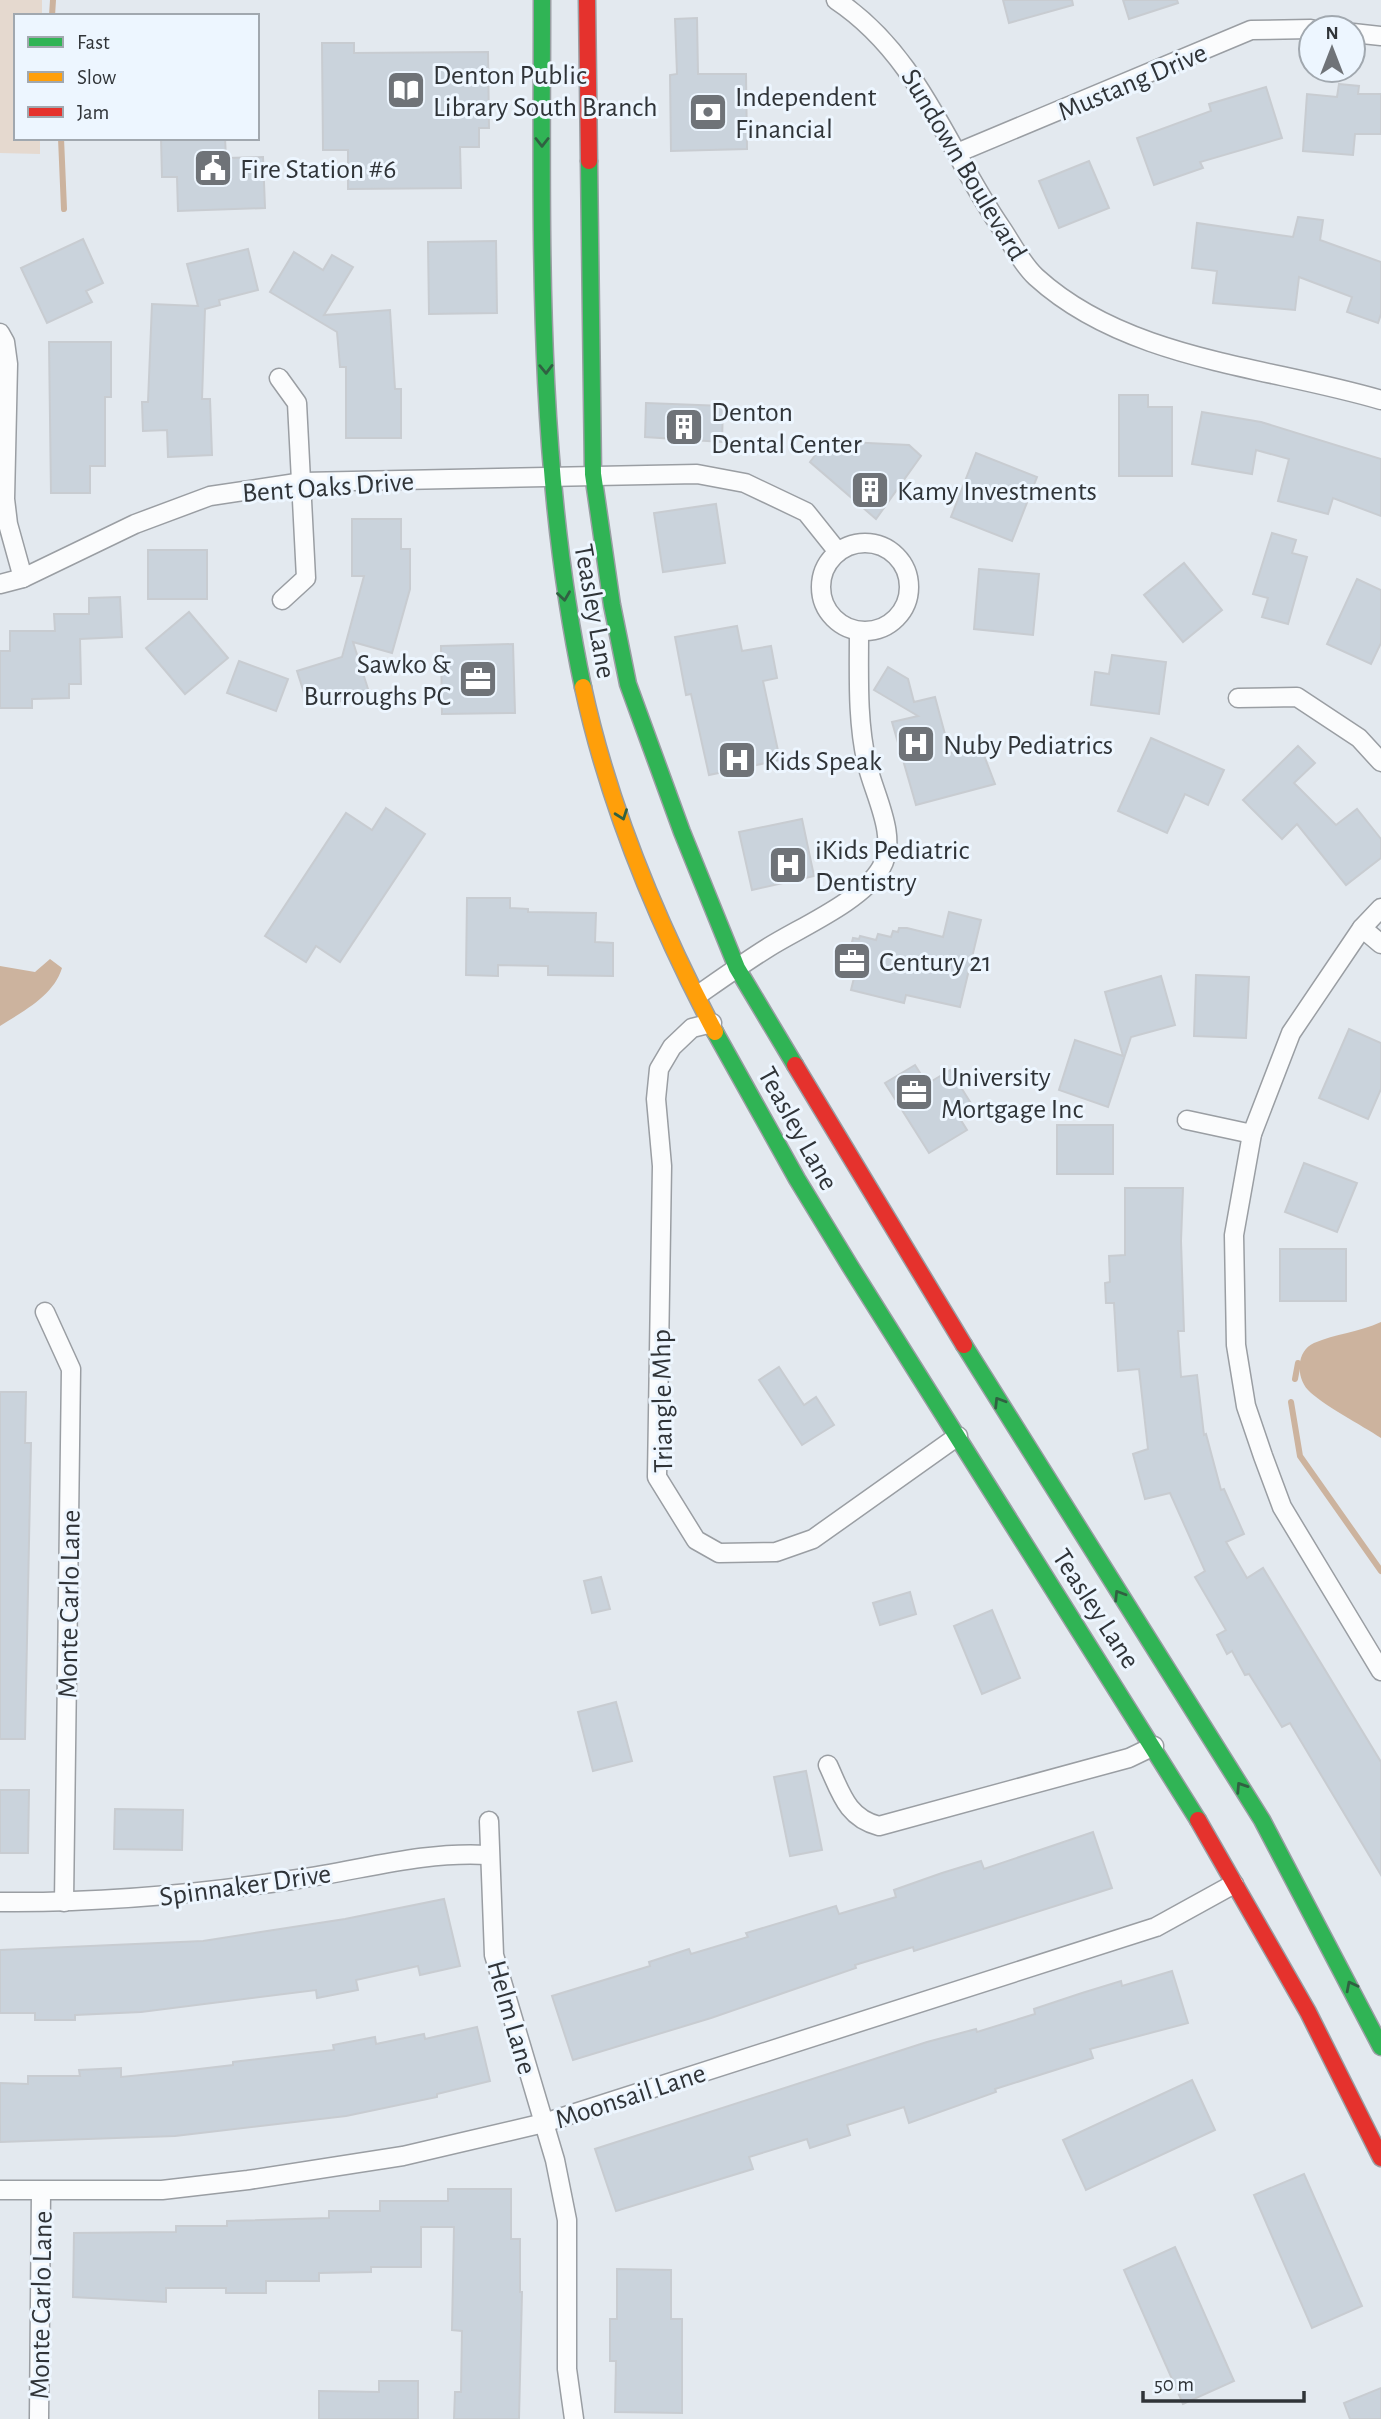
<svg xmlns="http://www.w3.org/2000/svg" width="1381" height="2419" font-family="'Alegreya Sans',sans-serif">
	<style>
		.green { fill: #e5d9cf }
		.water { fill: #ccb39e }
		.lines { fill: none; stroke-linecap: round; stroke-linejoin: round }
		.stream { stroke: #ccb39e; stroke-width: 6 }
		.building { fill: #cad3dc; stroke: #c8ccd1; stroke-width: 2 }
		.street-casing { stroke: #9a9ea3; stroke-width: 21 }
		.fast-casing { stroke: #9a9ea3; stroke-width: 19 }
		.slow-casing { stroke: #9a9ea3; stroke-width: 19 }
		.jam-casing { stroke: #9a9ea3; stroke-width: 19 }
		.street { stroke: #fbfcfd; stroke-width: 18 }
		.fast { stroke: #30b455; stroke-width: 16 }
		.slow { stroke: #ff9f0a; stroke-width: 16 }
		.jam { stroke: #e5322d; stroke-width: 16 }
		.oneway { stroke: #306142 }
		.labels { text-anchor: middle; stroke-width: 6; stroke-linejoin: round; paint-order: stroke }
		.poi-label { font-size: 28px; fill: #303438; stroke: #edf6ff; text-anchor: start }
		.street-label { font-size: 28px; fill: #303438; stroke: #edf6ff }
	</style>
	<rect width="100%" height="100%" fill="#e3e9ef"/>
	<path class="green" d="M 0,0 L 42,0 L 42,16 L 16,16 L 16,138 L 40,138 L 40,154 L 0,153 Z"/>
	<g class="water">
		<path d="M 50,959 L 62,968 C 54,995 24,1011 0,1026 L 0,966 L 35,972 Z"/>
		<path d="M 1381,1322 L 1381,1438 C 1363,1426 1321,1404 1308,1390 C 1296,1377 1296,1351 1314,1343 C 1335,1334 1359,1332 1381,1322 Z"/>
	</g>
	<g class="lines">
		<g class="stream">
			<path d="M 52,16 L 53,0"/>
			<path d="M 61,138 L 64,209"/>
			<path d="M 1295,1379 L 1298,1363"/>
			<path d="M 1291,1402 L 1300,1456 L 1381,1571"/>
		</g>
	</g>
	<g class="building">
		<path d="M 1003,0 L 1072,0 L 1073,5 L 1009,23 Z"/>
		<path d="M 1123,0 L 1177,0 L 1178,3 L 1129,19 Z"/>
		<path d="M 697,18 L 698,74 L 746,74 L 747,149 L 671,151 L 670,75 L 677,74 L 675,19 Z"/>
		<path d="M 322,43 L 354,43 L 354,53 L 488,52 L 489,128 L 479,128 L 479,147 L 460,147 L 461,188 L 348,189 L 348,150 L 323,150 Z"/>
		<path d="M 1339,84 L 1359,86 L 1358,94 L 1381,94 L 1381,134 L 1355,134 L 1353,155 L 1303,151 L 1307,94 L 1337,97 Z"/>
		<path d="M 1266,87 L 1282,138 L 1200,162 L 1203,168 L 1154,185 L 1137,138 L 1211,111 L 1209,104 Z"/>
		<path d="M 161,138 L 225,138 L 226,158 L 263,157 L 265,208 L 178,211 L 177,177 L 162,177 Z"/>
		<path d="M 1089,161 L 1109,208 L 1059,228 L 1039,181 Z"/>
		<path d="M 1298,217 L 1323,220 L 1320,240 L 1381,262 L 1381,314 L 1378,323 L 1347,312 L 1352,297 L 1299,277 L 1295,310 L 1213,303 L 1217,271 L 1192,268 L 1197,223 L 1293,237 Z"/>
		<path d="M 83,239 L 103,283 L 86,291 L 92,302 L 47,323 L 21,268 Z"/>
		<path d="M 496,241 L 497,313 L 429,314 L 428,242 Z"/>
		<path d="M 248,249 L 258,290 L 219,300 L 220,305 L 205,309 L 202,399 L 210,399 L 212,455 L 168,457 L 167,430 L 143,431 L 142,402 L 148,402 L 152,304 L 198,306 L 187,264 Z"/>
		<path d="M 294,252 L 323,270 L 332,255 L 353,267 L 324,315 L 390,310 L 395,389 L 401,389 L 401,438 L 346,438 L 346,367 L 340,367 L 337,332 L 270,292 Z"/>
		<path d="M 49,342 L 111,342 L 111,397 L 105,397 L 105,466 L 90,466 L 90,493 L 51,493 Z"/>
		<path d="M 1119,395 L 1148,395 L 1148,407 L 1172,407 L 1172,476 L 1119,476 Z"/>
		<path d="M 646,403 L 723,406 L 722,442 L 645,437 Z"/>
		<path d="M 1202,412 L 1261,422 L 1381,459 L 1381,516 L 1333,498 L 1328,514 L 1278,501 L 1289,459 L 1256,450 L 1252,474 L 1192,464 Z"/>
		<path d="M 826,441 L 909,445 L 921,456 L 876,519 L 810,462 Z"/>
		<path d="M 976,453 L 1037,477 L 1012,541 L 951,517 Z"/>
		<path d="M 716,504 L 725,563 L 663,572 L 654,513 Z"/>
		<path d="M 352,519 L 401,519 L 401,549 L 410,549 L 410,589 L 392,653 L 353,642 L 369,692 L 332,704 L 328,692 L 306,699 L 297,671 L 342,657 L 364,576 L 352,576 Z"/>
		<path d="M 1272,533 L 1296,540 L 1292,553 L 1307,557 L 1288,624 L 1262,617 L 1268,598 L 1253,594 Z"/>
		<rect x="148" y="550" width="59" height="49"/>
		<path d="M 1184,563 L 1222,610 L 1183,642 L 1144,595 Z"/>
		<path d="M 979,569 L 1039,574 L 1033,635 L 974,629 Z"/>
		<path d="M 1357,579 L 1381,590 L 1381,643 L 1371,664 L 1327,644 Z"/>
		<path d="M 120,597 L 122,637 L 80,639 L 81,684 L 69,684 L 69,698 L 32,699 L 32,708 L 0,708 L 0,651 L 10,651 L 10,631 L 55,631 L 54,614 L 89,614 L 89,598 Z"/>
		<path d="M 189,612 L 228,658 L 185,694 L 146,648 Z"/>
		<path d="M 737,626 L 742,651 L 771,646 L 777,678 L 763,681 L 780,760 L 709,775 L 691,694 L 686,695 L 675,637 Z"/>
		<path d="M 513,644 L 515,713 L 442,714 L 441,646 Z"/>
		<path d="M 1112,655 L 1166,662 L 1159,714 L 1091,705 L 1095,672 L 1109,674 Z"/>
		<path d="M 239,661 L 288,679 L 276,711 L 227,693 Z"/>
		<path d="M 888,667 L 908,679 L 914,702 L 935,697 L 950,753 L 980,745 L 995,784 L 916,805 L 892,722 L 918,716 L 874,690 Z"/>
		<path d="M 1151,738 L 1224,770 L 1208,805 L 1185,794 L 1167,833 L 1118,811 Z"/>
		<path d="M 1298,746 L 1315,763 L 1294,783 L 1336,825 L 1357,809 L 1381,839 L 1381,858 L 1346,885 L 1297,824 L 1282,839 L 1243,800 Z"/>
		<path d="M 386,808 L 425,834 L 340,962 L 316,946 L 306,962 L 265,936 L 346,813 L 372,830 Z"/>
		<path d="M 802,819 L 814,876 L 752,890 L 739,832 Z"/>
		<path d="M 467,898 L 510,898 L 510,908 L 528,909 L 528,912 L 596,913 L 595,942 L 613,943 L 613,976 L 548,975 L 548,966 L 498,965 L 498,976 L 466,975 Z"/>
		<path d="M 949,912 L 981,920 L 960,1007 L 906,995 L 904,1003 L 851,990 L 854,978 L 844,976 L 853,938 L 859,939 L 860,936 L 876,940 L 878,934 L 891,937 L 893,931 L 898,932 L 899,928 L 907,928 L 943,937 Z"/>
		<path d="M 1196,975 L 1249,977 L 1246,1038 L 1194,1036 Z"/>
		<path d="M 1161,976 L 1175,1025 L 1131,1037 L 1108,1107 L 1059,1090 L 1075,1040 L 1123,1056 L 1105,992 Z"/>
		<path d="M 1349,1029 L 1381,1043 L 1381,1089 L 1368,1119 L 1319,1098 Z"/>
		<path d="M 915,1065 L 927,1084 L 950,1070 L 972,1105 L 957,1114 L 967,1130 L 929,1153 L 885,1083 Z"/>
		<rect x="1057" y="1125" width="56" height="49"/>
		<path d="M 1304,1163 L 1357,1183 L 1337,1232 L 1285,1212 Z"/>
		<path d="M 1125,1188 L 1183,1188 L 1181,1241 L 1184,1331 L 1178,1331 L 1181,1377 L 1197,1375 L 1204,1435 L 1206,1434 L 1221,1490 L 1224,1489 L 1244,1534 L 1226,1542 L 1247,1578 L 1263,1568 L 1381,1762 L 1381,1875 L 1290,1723 L 1282,1727 L 1249,1674 L 1245,1675 L 1232,1651 L 1227,1654 L 1217,1635 L 1226,1630 L 1195,1577 L 1205,1571 L 1170,1493 L 1145,1499 L 1133,1454 L 1148,1449 L 1139,1369 L 1118,1371 L 1114,1303 L 1106,1303 L 1105,1283 L 1110,1282 L 1109,1256 L 1125,1255 Z"/>
		<rect x="1280" y="1249" width="66" height="52"/>
		<path d="M 779,1367 L 804,1405 L 816,1397 L 834,1425 L 802,1445 L 759,1380 Z"/>
		<path d="M 0,1392 L 26,1392 L 25,1443 L 31,1443 L 25,1739 L 0,1739 Z"/>
		<path d="M 601,1577 L 610,1609 L 592,1613 L 584,1581 Z"/>
		<path d="M 910,1592 L 916,1614 L 880,1625 L 873,1603 Z"/>
		<path d="M 992,1610 L 1020,1678 L 982,1694 L 954,1626 Z"/>
		<path d="M 616,1702 L 632,1761 L 593,1771 L 578,1712 Z"/>
		<path d="M 806,1771 L 822,1850 L 790,1856 L 774,1777 Z"/>
		<path d="M 0,1790 L 29,1790 L 28,1853 L 0,1853 Z"/>
		<path d="M 115,1809 L 183,1810 L 182,1850 L 114,1849 Z"/>
		<path d="M 1093,1832 L 1112,1888 L 914,1951 L 913,1947 L 855,1965 L 856,1968 L 711,2018 L 573,2060 L 552,1996 L 650,1966 L 649,1962 L 689,1949 L 691,1954 L 748,1937 L 746,1933 L 836,1906 L 839,1914 L 896,1897 L 894,1890 L 942,1873 L 981,1861 L 984,1869 Z"/>
		<path d="M 444,1899 L 460,1966 L 420,1975 L 418,1966 L 356,1980 L 358,1990 L 317,1998 L 316,1990 L 141,2012 L 75,2015 L 75,2020 L 35,2020 L 35,2013 L 0,2013 L 0,1950 L 203,1941 L 345,1919 Z"/>
		<path d="M 1172,1971 L 1188,2023 L 1090,2049 L 1093,2058 L 995,2089 L 996,2092 L 909,2123 L 904,2107 L 847,2125 L 850,2135 L 810,2148 L 807,2139 L 749,2157 L 753,2169 L 616,2211 L 595,2149 L 927,2042 L 976,2029 L 977,2032 L 1035,2014 L 1034,2009 L 1082,1993 L 1121,1981 L 1122,1986 Z"/>
		<path d="M 477,2027 L 490,2081 L 437,2094 L 437,2097 L 346,2116 L 175,2136 L 0,2142 L 0,2083 L 28,2084 L 28,2076 L 80,2076 L 79,2070 L 121,2068 L 121,2077 L 182,2071 L 233,2065 L 233,2062 L 334,2050 L 333,2045 L 375,2037 L 376,2044 L 424,2034 L 425,2039 Z"/>
		<path d="M 1192,2080 L 1215,2130 L 1086,2190 L 1063,2140 Z"/>
		<path d="M 1304,2174 L 1362,2306 L 1312,2328 L 1254,2195 Z"/>
		<path d="M 448,2189 L 511,2189 L 511,2239 L 520,2239 L 520,2292 L 522,2292 L 519,2419 L 454,2419 L 455,2392 L 461,2392 L 462,2331 L 452,2330 L 454,2227 L 421,2227 L 421,2267 L 371,2267 L 371,2272 L 319,2273 L 319,2281 L 266,2281 L 266,2293 L 226,2293 L 226,2288 L 166,2288 L 166,2302 L 73,2297 L 74,2233 L 176,2232 L 176,2226 L 227,2226 L 227,2221 L 329,2218 L 329,2211 L 380,2211 L 380,2201 L 448,2201 Z"/>
		<path d="M 1175,2247 L 1234,2381 L 1183,2404 L 1124,2270 Z"/>
		<path d="M 617,2269 L 671,2270 L 671,2319 L 682,2319 L 682,2413 L 615,2412 L 616,2361 L 610,2361 L 610,2319 L 617,2319 Z"/>
		<path d="M 379,2381 L 418,2381 L 418,2419 L 319,2419 L 319,2391 L 379,2392 Z"/>
		<path d="M 1381,2388 L 1381,2419 L 1350,2419 L 1344,2403 Z"/>
	</g>
	<g class="lines">
		<g class="street-casing">
			<g id="street">
				<path d="M 836,0 C 920,56 947,150 1002,229 C 1012,244 1022,264 1036,277 C 1127,360 1266,366 1381,400"/>
				<path d="M 1353,33 L 1381,36"/>
				<path d="M 957,153 L 1251,30 L 1311,29"/>
				<path d="M 0,333 L 5,342 L 8,364 L 5,499 L 8,524 L 23,578"/>
				<path d="M 279,378 L 297,403 L 306,578 L 282,600"/>
				<circle cx="865" cy="587" r="44"/>
				<path d="M 0,584 L 23,578 L 135,524 L 210,496 L 303,482 L 697,474 L 745,483 L 806,512 L 838,552"/>
				<path d="M 1238,698 L 1297,697 L 1359,738 L 1381,762"/>
				<path d="M 1381,908 L 1362,928 L 1291,1033 L 1252,1134 L 1234,1235 L 1236,1345 L 1246,1406 L 1263,1456 L 1282,1507 L 1381,1671"/>
				<path d="M 1362,928 L 1381,944"/>
				<path d="M 698,995 C 721,979 745,962 769,947 C 801,927 862,901 881,868 C 899,837 874,795 867,764 C 857,721 859,676 859,632"/>
				<path d="M 712,1023 L 692,1028 L 672,1047 L 659,1069 L 656,1099 L 662,1166 L 657,1477 L 696,1540 L 719,1553 L 776,1552 L 813,1539 L 958,1436"/>
				<path d="M 1187,1120 L 1252,1134"/>
				<path d="M 45,1312 L 71,1369 L 64,1902"/>
				<path d="M 828,1765 C 841,1793 847,1818 879,1826 L 1129,1758 L 1154,1746"/>
				<path d="M 489,1821 L 494,1955 L 555,2160 L 567,2220 L 567,2369 L 574,2419"/>
				<path d="M 0,1902 C 100,1903 199,1894 298,1879 C 362,1870 423,1851 488,1855"/>
				<path d="M 0,2190 L 162,2190 L 248,2180 L 403,2156 L 544,2123 L 1156,1927 L 1234,1884"/>
				<path d="M 39,2419 L 41,2191"/>
			</g>
		</g>
		<g class="fast-casing">
			<g id="fast">
				<path d="M 542,0 C 542,230 535,461 583,687"/>
				<path d="M 589,161 L 593,474 L 612,605 L 628,684 L 682,832 L 737,968 L 795,1065"/>
				<path d="M 715,1032 L 797,1179 L 850,1266 L 1198,1820"/>
				<path d="M 964,1345 L 1262,1820 L 1381,2047"/>
			</g>
		</g>
		<g class="slow-casing">
			<path id="slow" d="M 583,687 C 609,807 658,924 715,1032"/>
		</g>
		<g class="jam-casing">
			<g id="jam">
				<path d="M 587,0 L 589,161"/>
				<path d="M 795,1065 L 964,1345"/>
				<path d="M 1198,1820 L 1308,2012 L 1381,2158"/>
			</g>
		</g>
		<use href="#street" class="street"/>
		<use href="#fast" class="fast"/>
		<use href="#slow" class="slow"/>
		<use href="#jam" class="jam"/>
	</g>
	<defs><path id="oneway-chevron" d="M-2-3.5L2.5 0L-2 3.5" fill="none" stroke-width="1.6" stroke-linecap="round" stroke-linejoin="round" transform="scale(1.75)"/></defs>
	<g class="oneway">
		<use href="#oneway-chevron" transform="translate(542 142) rotate(90)"/>
		<use href="#oneway-chevron" transform="translate(546 369) rotate(89)"/>
		<use href="#oneway-chevron" transform="translate(564 596) rotate(82)"/>
		<use href="#oneway-chevron" transform="translate(622 815) rotate(70)"/>
		<use href="#oneway-chevron" transform="translate(999 1402) rotate(-122)"/>
		<use href="#oneway-chevron" transform="translate(1119 1595) rotate(-122)"/>
		<use href="#oneway-chevron" transform="translate(1241 1787) rotate(-123)"/>
		<use href="#oneway-chevron" transform="translate(1351 1986) rotate(-117)"/>
	</g>
	<defs>
		<g id="library-square" transform="scale(2.0125)"><rect x="-9" y="-9" width="18" height="18" rx="4" fill="#6f7378" stroke="#edf6ff"/><path d="M-6-4Q-3-5.5-.7-3.5V5Q-3 3-6 4ZM6-4Q3-5.5 .7-3.5V5Q3 3 6 4Z" fill="#fff"/></g>
		<g id="bank-square" transform="scale(2.0125)"><rect x="-9" y="-9" width="18" height="18" rx="4" fill="#6f7378" stroke="#edf6ff"/><path d="M-6-4H6V4H-6ZM0-2.3a2.3 2.3 0 1 0 0 4.6a2.3 2.3 0 1 0 0-4.6Z" fill="#fff"/></g>
		<g id="civic-square" transform="scale(2.0125)"><rect x="-9" y="-9" width="18" height="18" rx="4" fill="#6f7378" stroke="#edf6ff"/><path d="M-.6-6.5H3V-4.5H.6V-3L4-1V1h2V6H-6V1h2V-1L-.6-3ZM-1.2 2.5V6h2.4V2.5Z" fill="#fff"/></g>
		<g id="building-square" transform="scale(2.0125)"><rect x="-9" y="-9" width="18" height="18" rx="4" fill="#6f7378" stroke="#edf6ff"/><path d="M-4-6H4V6H1V3H-1V6H-4ZM-2.5-4.3h1.7v1.8h-1.7ZM.8-4.3h1.7v1.8H.8ZM-2.5-1h1.7V.8h-1.7ZM.8-1h1.7V.8H.8Z" fill="#fff"/></g>
		<g id="office-square" transform="scale(2.0125)"><rect x="-9" y="-9" width="18" height="18" rx="4" fill="#6f7378" stroke="#edf6ff"/><path d="M-6-3h4V-5.5h4V-3h4V5H-6ZM-1-4.5V-3h2v-1.5ZM-6 0V1H6V0Z" fill="#fff"/></g>
		<g id="hospital-square" transform="scale(2.0125)"><rect x="-9" y="-9" width="18" height="18" rx="4" fill="#6f7378" stroke="#edf6ff"/><path d="M-5-5h3v3.5h4V-5h3V5h-3V1.5h-4V5h-3Z" fill="#fff"/></g>
	</defs>
	<g fill-rule="evenodd">
		<use href="#library-square" x="406" y="90"/>
		<use href="#bank-square" x="708" y="112"/>
		<use href="#civic-square" x="213" y="168"/>
		<use href="#building-square" x="684" y="427"/>
		<use href="#building-square" x="870" y="490"/>
		<use href="#office-square" x="478" y="679"/>
		<use href="#hospital-square" x="916" y="744"/>
		<use href="#hospital-square" x="737" y="760"/>
		<use href="#hospital-square" x="788" y="865"/>
		<use href="#office-square" x="852" y="961"/>
		<use href="#office-square" x="914" y="1092"/>
	</g>
	<g class="labels">
		<g class="poi-label">
			<text x="433" y="84">Denton Public<tspan x="433" dy="32">Library South Branch</tspan></text>
			<text x="735" y="106">Independent<tspan x="735" dy="32">Financial</tspan></text>
			<text x="240" y="178">Fire Station #6</text>
			<text x="711" y="421">Denton<tspan x="711" dy="32">Dental Center</tspan></text>
			<text x="897" y="500">Kamy Investments</text>
			<text x="451" y="673" text-anchor="end">Sawko &amp;<tspan x="451" dy="32">Burroughs PC</tspan></text>
			<text x="943" y="754">Nuby Pediatrics</text>
			<text x="764" y="770">Kids Speak</text>
			<text x="815" y="859">iKids Pediatric<tspan x="815" dy="32">Dentistry</tspan></text>
			<text x="879" y="971">Century 21</text>
			<text x="941" y="1086">University<tspan x="941" dy="32">Mortgage Inc</tspan></text>
		</g>
		<g class="street-label">
			<text transform="translate(1132 81) rotate(-23)" y="10">Mustang Drive</text>
			<text transform="translate(965 164) rotate(59)" y="10">Sundown Boulevard</text>
			<text transform="translate(328 486) rotate(-4)" y="10">Bent Oaks Drive</text>
			<text transform="translate(596 611) rotate(80)" y="10">Teasley Lane</text>
			<text transform="translate(799 1128) rotate(61)" y="10">Teasley Lane</text>
			<text transform="translate(661 1401) rotate(-91)" y="10">Triangle Mhp</text>
			<text transform="translate(68 1604) rotate(-89)" y="10">Monte Carlo Lane</text>
			<text transform="translate(1097 1608) rotate(57)" y="10">Teasley Lane</text>
			<text transform="translate(245 1884) rotate(-8)" y="10">Spinnaker Drive</text>
			<text transform="translate(513 2017) rotate(74)" y="10">Helm Lane</text>
			<text transform="translate(630 2095) rotate(-18)" y="10">Moonsail Lane</text>
			<text transform="translate(40 2305) rotate(-89)" y="10">Monte Carlo Lane</text>
		</g>
	</g>
	<rect x="14" y="14" width="245" height="126" fill="#edf6ff" stroke="#a1a8af" stroke-width="2"/>
	<rect x="28" y="37" width="35" height="10" fill="#30b455" stroke="#a1a8af" stroke-width="2"/>
	<text x="77" y="49" font-size="21" fill="#303438">Fast</text>
	<rect x="28" y="72" width="35" height="10" fill="#ff9f0a" stroke="#a1a8af" stroke-width="2"/>
	<text x="77" y="84" font-size="21" fill="#303438">Slow</text>
	<rect x="28" y="107" width="35" height="10" fill="#e5322d" stroke="#a1a8af" stroke-width="2"/>
	<text x="77" y="119" font-size="21" fill="#303438">Jam</text>
	<g transform="translate(1332 49)"><circle r="33" fill="#edf6ff" stroke="#a1a8af" stroke-width="2"/>
	<path d="M0-5L12 26L0 18L-12 26Z" fill="#6f7378"/>
	<text y="-10" font-size="19" font-weight="bold" text-anchor="middle" fill="#303438">N</text>
	</g>
	<path d="M1143 2391v10h161v-10" fill="none" stroke="#303438" stroke-width="3.5"/>
	<text x="1154" y="2391" font-size="21" fill="#303438" stroke="#edf6ff" stroke-width="5" paint-order="stroke">50 m</text>
</svg>
